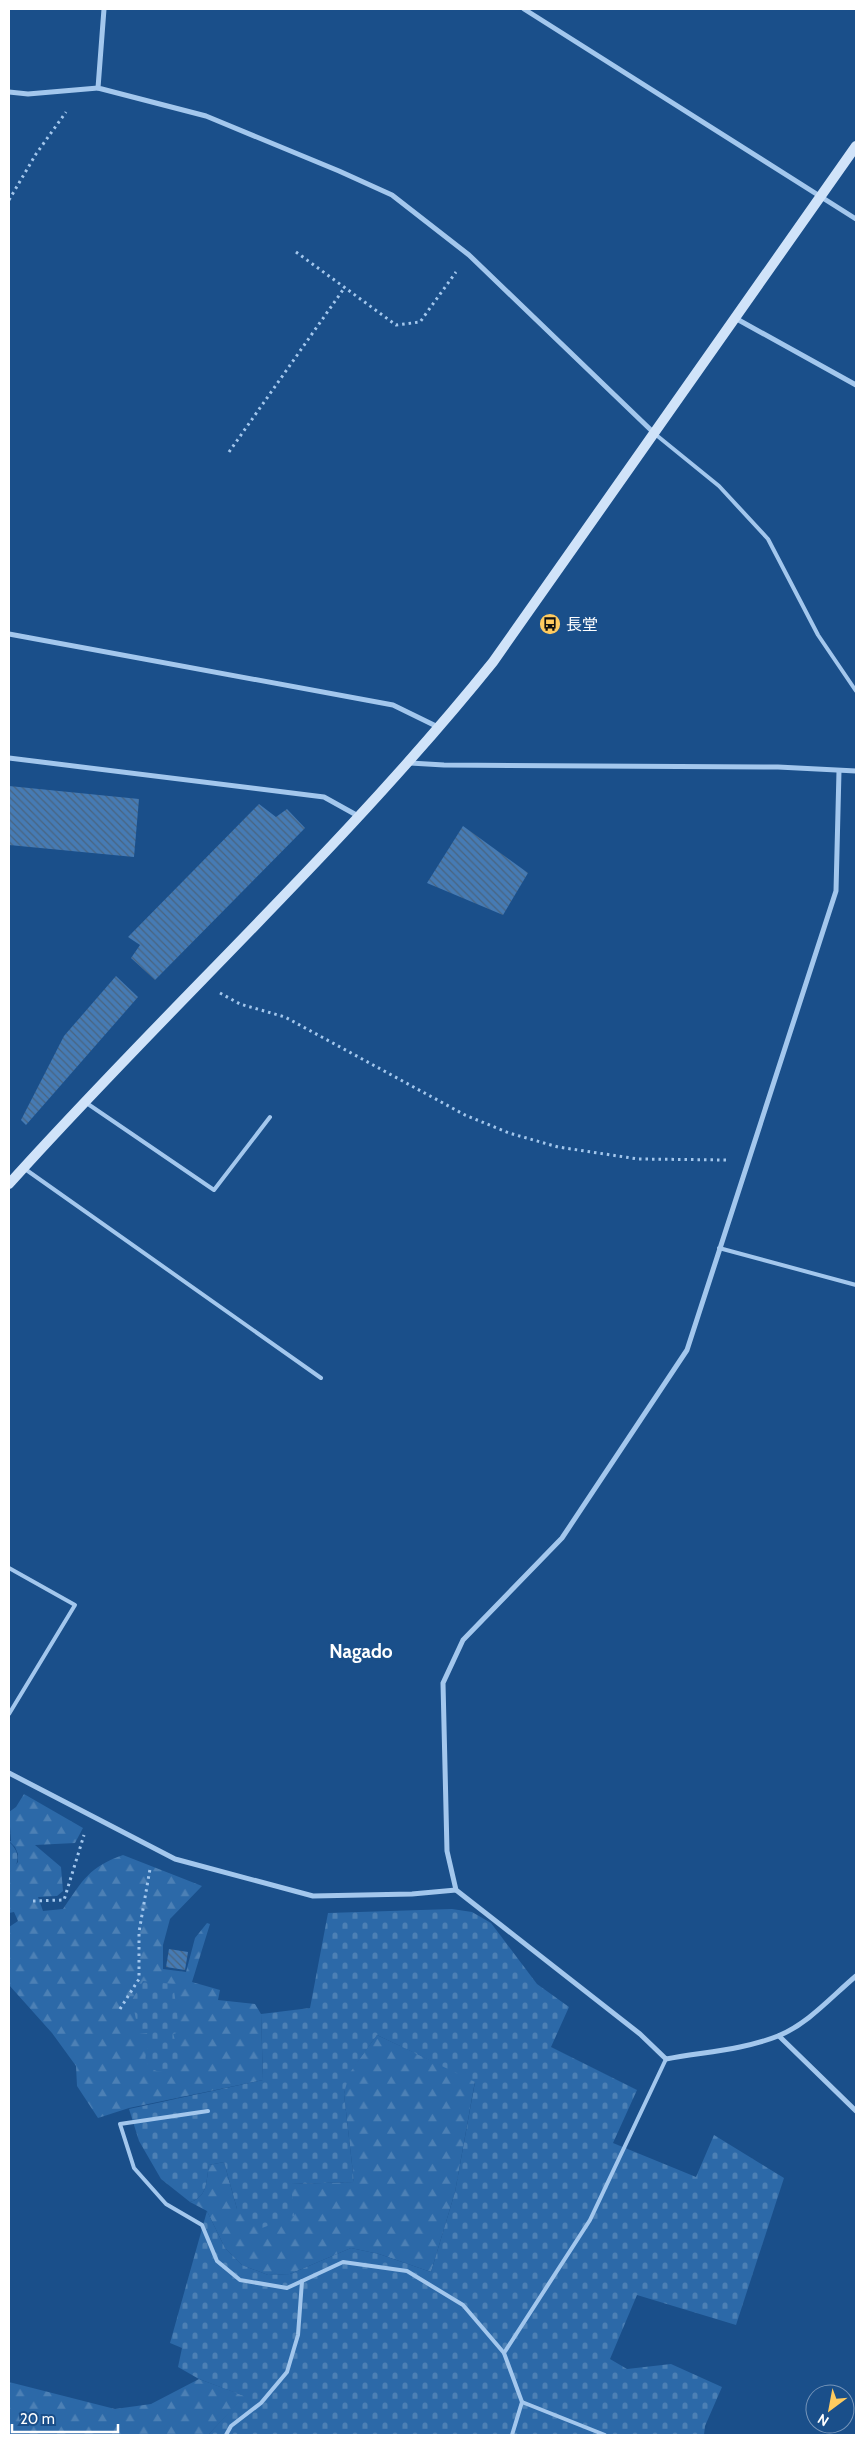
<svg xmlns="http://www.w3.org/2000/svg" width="865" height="2444" font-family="Cabin,'Noto Sans JP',sans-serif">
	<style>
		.forest { fill: url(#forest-firs) }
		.cemetery { fill: url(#cemetery-stones) }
		.building { fill: url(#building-back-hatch) }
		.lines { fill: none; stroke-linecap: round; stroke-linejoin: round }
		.path { stroke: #a3c7ed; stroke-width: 3; stroke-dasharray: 2.5 4; stroke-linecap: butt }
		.lane { stroke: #a3c7ed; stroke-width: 4 }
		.street { stroke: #a3c7ed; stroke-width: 5 }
		.secondary { stroke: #d0e3f9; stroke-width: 10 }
		.labels { text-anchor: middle; stroke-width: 4.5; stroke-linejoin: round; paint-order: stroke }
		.poi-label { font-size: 16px; fill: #fff; stroke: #1a4f8a; text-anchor: start }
		.quarter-label { font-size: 19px; font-weight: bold; fill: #fff; stroke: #1a4f8a }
	</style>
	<defs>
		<pattern id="forest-firs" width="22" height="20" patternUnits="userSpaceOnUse" patternTransform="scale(1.25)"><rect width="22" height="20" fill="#2c69a8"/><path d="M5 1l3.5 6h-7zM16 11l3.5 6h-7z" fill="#4c80b5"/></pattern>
		<pattern id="cemetery-stones" width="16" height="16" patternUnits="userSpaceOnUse" patternTransform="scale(1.25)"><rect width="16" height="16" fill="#2c69a8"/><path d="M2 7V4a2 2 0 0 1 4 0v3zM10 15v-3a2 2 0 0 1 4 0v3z" fill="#4c80b5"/></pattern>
		<pattern id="building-back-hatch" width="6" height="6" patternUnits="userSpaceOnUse" patternTransform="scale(1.25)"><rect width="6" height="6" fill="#467bb4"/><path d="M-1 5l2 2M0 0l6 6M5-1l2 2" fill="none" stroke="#496480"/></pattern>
	</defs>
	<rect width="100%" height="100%" fill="#1a4f8a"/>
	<g class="forest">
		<path d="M 24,1794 L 83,1828 L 75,1843 L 35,1845 L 61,1867 L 63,1891 L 57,1896 L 38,1897 L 43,1911 L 63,1909 C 83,1880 89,1867 123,1855 L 202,1886 L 170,1919 L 163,1945 L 163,1969 L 186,1972 L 195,1938 L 207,1923 L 210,1924 L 192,1982 L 220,1990 L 218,2000 L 255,2004 L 261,2014 L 263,2080 L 129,2108 L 98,2118 L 77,2086 L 76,2066 L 52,2033 L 9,1985 L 9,1927 L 18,1921 L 14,1912 L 9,1913 L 9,1873 L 18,1862 L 18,1854 L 15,1847 L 9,1841 L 11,1841 L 9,1812 L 16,1807 Z"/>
		<path d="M 377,2035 L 475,2081 L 455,2192 L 431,2272 L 379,2254 L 351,2248 L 290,2274 L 268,2275 L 242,2265 L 225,2248 L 207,2211 L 190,2202 C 208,2197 206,2181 209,2165 L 224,2162 L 237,2209 L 291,2184 L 354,2182 L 344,2094 L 348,2074 Z"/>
		<path d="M 199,2379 L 245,2396 L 208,2435 L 9,2435 L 9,2382 L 115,2409 L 151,2404 Z"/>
	</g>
	<g class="cemetery">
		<path d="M 9,1830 L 9,1842 C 20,1851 21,1864 9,1873 Z"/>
		<path d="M 452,1909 L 472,1912 L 491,1923 L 537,1984 L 569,2007 L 551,2047 L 637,2090 L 613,2143 L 696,2177 L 714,2135 L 784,2178 L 736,2325 L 637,2295 L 610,2359 L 627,2369 L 671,2364 L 722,2387 L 705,2426 L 704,2435 L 208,2435 L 244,2396 L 199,2379 L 178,2367 L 182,2348 L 170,2343 L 207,2211 L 225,2248 L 242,2265 L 268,2275 L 290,2274 L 351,2248 L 379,2254 L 431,2272 L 455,2192 L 475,2082 L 377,2035 L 349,2074 L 344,2094 L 354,2182 L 291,2184 L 294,2216 L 262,2228 L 237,2209 L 224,2162 L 209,2165 C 206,2181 208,2197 190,2202 L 161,2179 L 139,2141 L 129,2109 L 263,2080 L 261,2014 L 310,2008 L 328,1913 Z"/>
		<path d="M 143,1981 L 173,1984 L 180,2032 L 173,2033 C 175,2042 181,2051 178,2060 C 174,2074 154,2076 147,2063 C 143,2056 148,2051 149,2044 C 150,2041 148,2036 147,2033 L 139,2034 L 132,2000 Z"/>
	</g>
	<g class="building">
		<path d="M 9,786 L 139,799 L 134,857 L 9,845 Z"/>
		<path d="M 259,804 L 276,817 L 287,809 L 305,828 L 155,980 L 131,958 L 140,945 L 128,937 Z"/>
		<path d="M 463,826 L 528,873 L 503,915 L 427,883 Z"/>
		<path d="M 116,976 L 138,997 L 26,1125 L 21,1120 L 64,1036 Z"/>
		<path d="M 169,1949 L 188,1952 L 185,1970 L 166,1967 Z"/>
	</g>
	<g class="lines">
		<g class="path">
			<path d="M 9,200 L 36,154 L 66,112"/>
			<path d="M 296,252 L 396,325 L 420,322 L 456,272"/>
			<path d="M 229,452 L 345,287"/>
			<path d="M 220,993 L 240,1004 L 285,1017 L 465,1115 L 509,1133 L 558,1147 L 638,1159 L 728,1160"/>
			<path d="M 33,1901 L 64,1900 L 84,1835"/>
			<path d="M 120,2009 L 139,1979 L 139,1932 L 150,1869"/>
		</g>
		<g class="lane">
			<path d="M 655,434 L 719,486 L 768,539 L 818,635 L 856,691"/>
			<path d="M 85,1102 L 214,1190 L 270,1117"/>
			<path d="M 25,1169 L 321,1378"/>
			<path d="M 719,1248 L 856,1285"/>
			<path d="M 9,1568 L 75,1605 L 9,1714"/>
			<path d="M 208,2111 L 120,2124 L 134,2168 L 166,2204 L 202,2225 L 217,2261 L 240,2280 L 287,2288 L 343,2262 L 407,2271 L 463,2305 L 504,2353"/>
			<path d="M 522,2402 L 605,2435"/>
			<path d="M 226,2435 L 231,2426 L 261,2403 L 287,2372 L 298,2335 L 302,2281"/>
			<path d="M 512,2435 L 522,2402 L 504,2353 L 590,2220 L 666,2059"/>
		</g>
		<g class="street">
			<path d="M 104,9 L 98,88 L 206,116 L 339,171 L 392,195 L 469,255 L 654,433"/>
			<path d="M 524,9 L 856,219"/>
			<path d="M 9,92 L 28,94 L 98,88"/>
			<path d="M 735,318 L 856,385"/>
			<path d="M 9,634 L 393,705 L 440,728"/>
			<path d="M 9,758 L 324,797 L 360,817"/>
			<path d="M 410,763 L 444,765 L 778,767 L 856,771"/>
			<path d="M 839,771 L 836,891 L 687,1350 L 562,1538 L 463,1640 L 443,1683 L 447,1851 L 456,1890 L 640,2034 L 666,2059 C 702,2052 743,2050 778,2036 C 808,2024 832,1996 856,1976"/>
			<path d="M 9,1773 L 175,1859 L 313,1896 L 412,1894 L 456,1890"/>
			<path d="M 779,2036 L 856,2111"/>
		</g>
		<path class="secondary" d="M 9,1184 C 168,1007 344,847 493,662 L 856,146"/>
	</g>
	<defs>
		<g id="bus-disc" transform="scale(1.125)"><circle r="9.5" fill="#ffcb5f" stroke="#1a4f8a"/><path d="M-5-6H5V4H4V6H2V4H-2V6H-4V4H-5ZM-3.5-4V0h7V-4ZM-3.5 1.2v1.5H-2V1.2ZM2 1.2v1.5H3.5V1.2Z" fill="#111"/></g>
	</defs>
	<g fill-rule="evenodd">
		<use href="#bus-disc" x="550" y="624"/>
	</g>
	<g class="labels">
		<g class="poi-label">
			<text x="566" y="630">長堂</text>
		</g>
		<g class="quarter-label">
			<text x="361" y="1658">Nagado</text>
		</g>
	</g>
	<rect width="865" height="2444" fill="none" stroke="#ffffff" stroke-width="20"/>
	<g transform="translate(830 2409) rotate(212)"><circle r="24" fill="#1a4f8a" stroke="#7695b9"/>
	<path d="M0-4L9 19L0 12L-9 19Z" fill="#ffcb5f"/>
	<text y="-8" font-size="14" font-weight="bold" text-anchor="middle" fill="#ffffff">N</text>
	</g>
	<path d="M12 2424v8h106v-8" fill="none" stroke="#ffffff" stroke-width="2.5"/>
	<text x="20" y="2424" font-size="15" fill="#ffffff" stroke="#1a4f8a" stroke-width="4" paint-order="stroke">20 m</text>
</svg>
